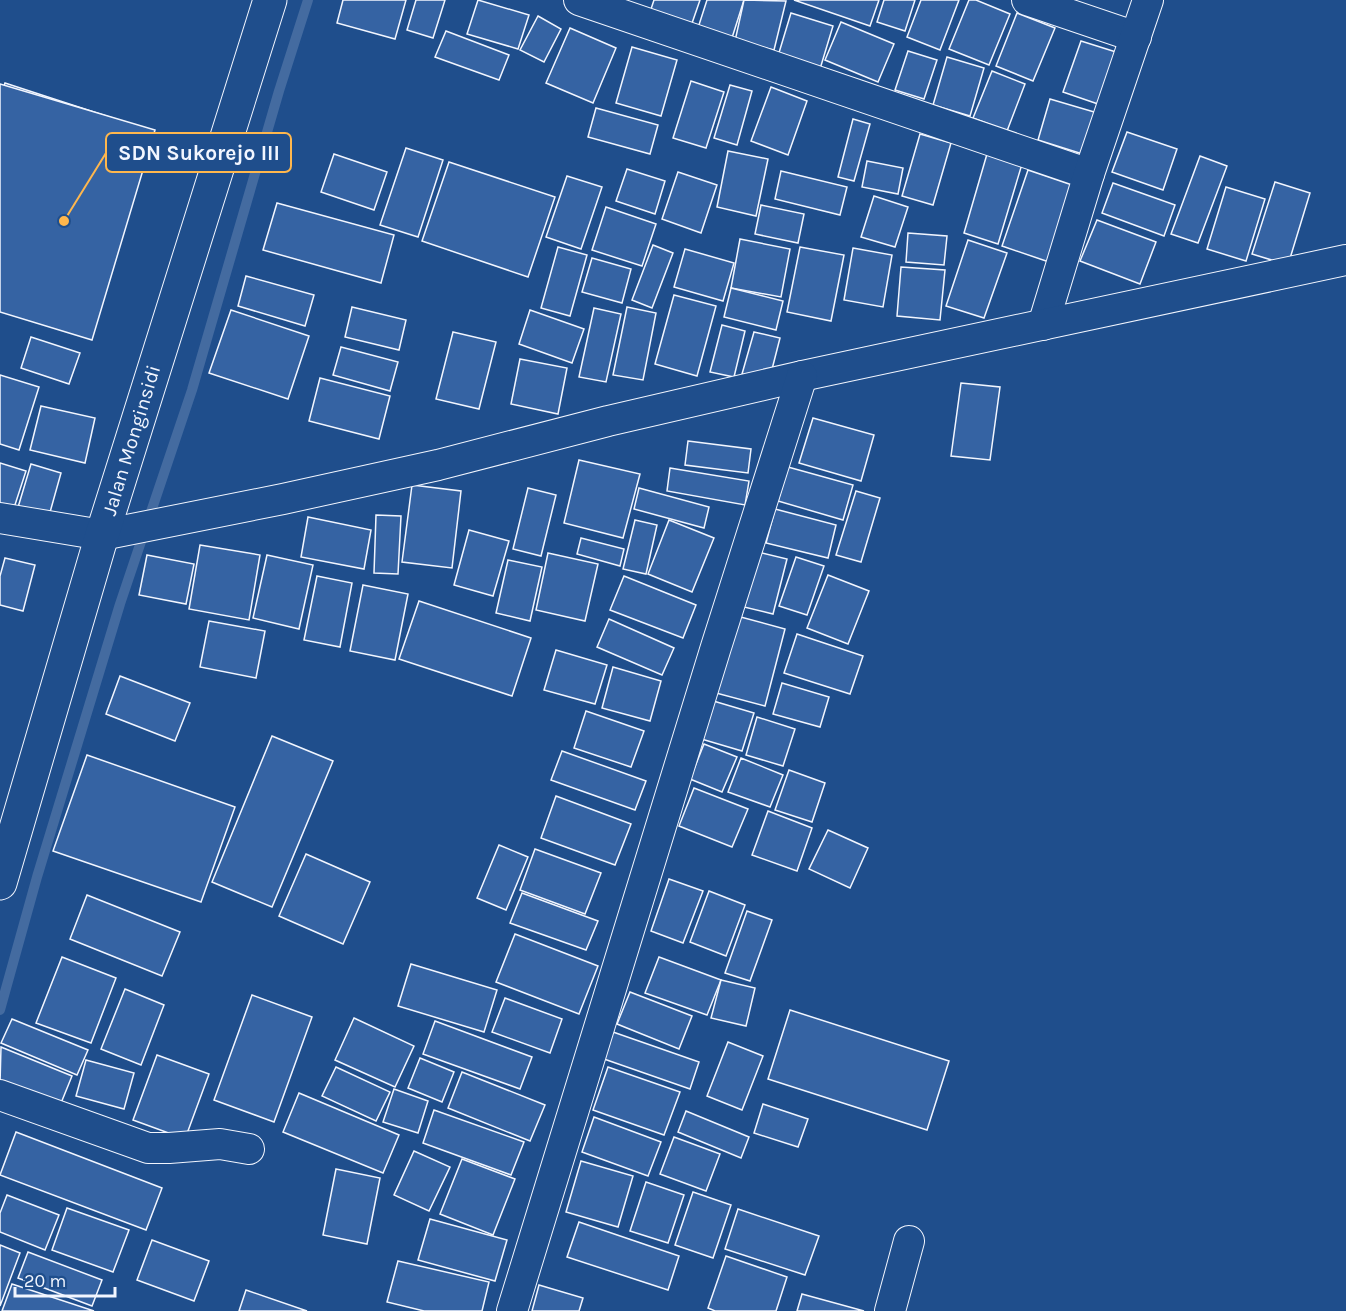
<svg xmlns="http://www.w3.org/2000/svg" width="1346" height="1311" font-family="Karla,sans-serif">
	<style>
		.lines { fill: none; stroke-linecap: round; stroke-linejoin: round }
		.stream { stroke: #446ba0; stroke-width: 10 }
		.building { fill: #3563a3; stroke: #f2f6ff; stroke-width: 1.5 }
		.minor-casing { stroke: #f2f6ff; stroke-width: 32 }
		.secondary-casing { stroke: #f2f6ff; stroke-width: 35 }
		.minor { stroke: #1f4e8c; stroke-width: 30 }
		.secondary { stroke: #1f4e8c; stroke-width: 33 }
		.labels { text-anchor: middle; stroke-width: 4.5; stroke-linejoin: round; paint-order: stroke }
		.street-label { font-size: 20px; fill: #f2f6ff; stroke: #1f4e8c }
		.leader { fill: none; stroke: #ffb74d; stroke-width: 2 }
		.callout-dot { fill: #ffb74d; stroke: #1f4e8c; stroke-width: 2 }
		.callout { fill: #1f4e8c; stroke: #ffb74d; stroke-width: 2 }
		.callout-label { font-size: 21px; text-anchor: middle; font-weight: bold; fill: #f2f6ff }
	</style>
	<rect width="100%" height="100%" fill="#1f4e8c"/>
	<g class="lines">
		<path class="stream" d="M 0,1010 L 37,877 L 120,604 L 192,390 L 279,91 L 308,0"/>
	</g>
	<g class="building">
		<path d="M 343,0 L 406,0 L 395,39 L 337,23 Z"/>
		<path d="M 416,0 L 445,0 L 433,38 L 407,30 Z"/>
		<path d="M 478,0 L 529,15 L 518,49 L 467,34 Z"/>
		<path d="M 654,0 L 700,0 L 690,29 L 649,15 Z"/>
		<path d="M 707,0 L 744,0 L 731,41 L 697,31 Z"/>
		<path d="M 744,0 L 786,1 L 774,50 L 735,41 Z"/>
		<path d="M 794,0 L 879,0 L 870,26 Z"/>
		<path d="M 884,0 L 915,0 L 905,31 L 877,22 Z"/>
		<path d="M 921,0 L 959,0 L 940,50 L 907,37 Z"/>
		<path d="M 969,0 L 976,0 L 1010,14 L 989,65 L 949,49 Z"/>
		<path d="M 791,13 L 833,26 L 820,69 L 778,56 Z"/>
		<path d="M 1017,13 L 1055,28 L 1033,81 L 996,66 Z"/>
		<path d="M 538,16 L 561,29 L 544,62 L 520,50 Z"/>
		<path d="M 841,22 L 894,44 L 878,82 L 825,60 Z"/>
		<path d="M 570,28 L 616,48 L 593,103 L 546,83 Z"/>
		<path d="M 446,31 L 509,55 L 499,80 L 435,57 Z"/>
		<path d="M 1081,41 L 1116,52 L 1098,104 L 1063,92 Z"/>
		<path d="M 632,47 L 677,60 L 661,116 L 616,103 Z"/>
		<path d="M 908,51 L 937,60 L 924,99 L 895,90 Z"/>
		<path d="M 947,57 L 984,68 L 970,116 L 933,105 Z"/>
		<path d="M 992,71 L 1025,84 L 1007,131 L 973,118 Z"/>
		<path d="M 691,81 L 724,92 L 706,148 L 673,138 Z"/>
		<path d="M 5,83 L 146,129 L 130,178 L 0,135 L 0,98 Z"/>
		<path d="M 0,84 L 155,130 L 92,340 L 0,312 Z"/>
		<path d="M 730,85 L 752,91 L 737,145 L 714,138 Z"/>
		<path d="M 771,87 L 807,101 L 788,155 L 751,141 Z"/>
		<path d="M 1050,99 L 1101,114 L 1089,156 L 1038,140 Z"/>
		<path d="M 596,108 L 658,125 L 650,154 L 588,137 Z"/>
		<path d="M 853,119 L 870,124 L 854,181 L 838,177 Z"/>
		<path d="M 1127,132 L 1177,149 L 1163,190 L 1112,172 Z"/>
		<path d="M 920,134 L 951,143 L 933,205 L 902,196 Z"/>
		<path d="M 406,148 L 443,160 L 418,237 L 380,225 Z"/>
		<path d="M 728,151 L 768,159 L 756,216 L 717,207 Z"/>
		<path d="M 334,154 L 387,172 L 374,210 L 321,192 Z"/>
		<path d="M 987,154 L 1022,164 L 998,244 L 964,233 Z"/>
		<path d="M 1200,156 L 1227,166 L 1198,243 L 1171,234 Z"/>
		<path d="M 867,161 L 903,168 L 898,194 L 862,187 Z"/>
		<path d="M 449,162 L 555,197 L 528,277 L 422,241 Z"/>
		<path d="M 627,169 L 665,181 L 655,214 L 616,201 Z"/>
		<path d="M 1028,170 L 1078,187 L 1052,263 L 1002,246 Z"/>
		<path d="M 781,171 L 847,187 L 840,215 L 775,199 Z"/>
		<path d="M 678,172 L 717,185 L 701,233 L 662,219 Z"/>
		<path d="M 567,176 L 602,187 L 581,249 L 546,237 Z"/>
		<path d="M 1275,182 L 1310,193 L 1288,265 L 1252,254 Z"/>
		<path d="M 1113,183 L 1175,205 L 1164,236 L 1102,213 Z"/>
		<path d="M 1226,187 L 1265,199 L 1246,261 L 1207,249 Z"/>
		<path d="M 874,196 L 908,207 L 895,247 L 861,237 Z"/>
		<path d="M 277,203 L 394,235 L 381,283 L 263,250 Z"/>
		<path d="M 761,205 L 804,214 L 798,243 L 755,234 Z"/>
		<path d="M 606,207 L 656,224 L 642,266 L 592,250 Z"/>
		<path d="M 1097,220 L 1156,242 L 1140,284 L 1080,261 Z"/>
		<path d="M 908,233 L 947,236 L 944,265 L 906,262 Z"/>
		<path d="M 740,239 L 790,249 L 781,297 L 731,288 Z"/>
		<path d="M 968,240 L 1007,253 L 984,318 L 946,306 Z"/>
		<path d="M 653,245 L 673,253 L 652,308 L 632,300 Z"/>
		<path d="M 558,247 L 587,255 L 570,316 L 541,308 Z"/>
		<path d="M 800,247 L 844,255 L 831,321 L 787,312 Z"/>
		<path d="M 853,248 L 892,255 L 883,307 L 844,300 Z"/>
		<path d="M 685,249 L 734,263 L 723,301 L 674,287 Z"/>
		<path d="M 592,258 L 631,269 L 622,303 L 582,292 Z"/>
		<path d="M 901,267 L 945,270 L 940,320 L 897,316 Z"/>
		<path d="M 246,276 L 314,295 L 305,326 L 238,306 Z"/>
		<path d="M 731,288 L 783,301 L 776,330 L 724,317 Z"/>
		<path d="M 674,295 L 716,306 L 697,376 L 655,364 Z"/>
		<path d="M 352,307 L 406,320 L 399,350 L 345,337 Z"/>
		<path d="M 627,307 L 656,313 L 643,380 L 613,375 Z"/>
		<path d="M 594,308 L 621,314 L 606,382 L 579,377 Z"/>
		<path d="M 231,310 L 309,336 L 288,399 L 209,373 Z"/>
		<path d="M 530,310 L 584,329 L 572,363 L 519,344 Z"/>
		<path d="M 722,325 L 745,331 L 734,377 L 710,372 Z"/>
		<path d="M 453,332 L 496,342 L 479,409 L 436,399 Z"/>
		<path d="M 754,332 L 780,338 L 769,381 L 742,374 Z"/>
		<path d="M 31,337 L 80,353 L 69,384 L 21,368 Z"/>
		<path d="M 341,347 L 398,362 L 390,391 L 333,375 Z"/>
		<path d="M 520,359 L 567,368 L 558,414 L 511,404 Z"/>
		<path d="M 0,375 L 39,387 L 19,450 L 0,444 Z"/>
		<path d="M 320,378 L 390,396 L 379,439 L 309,421 Z"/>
		<path d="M 961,383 L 1000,387 L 990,460 L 951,456 Z"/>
		<path d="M 41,406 L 95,418 L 85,463 L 30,450 Z"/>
		<path d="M 813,418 L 874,435 L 861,481 L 799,463 Z"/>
		<path d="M 688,441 L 751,449 L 748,473 L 685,465 Z"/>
		<path d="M 579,460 L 640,474 L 623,538 L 564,523 Z"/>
		<path d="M 0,463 L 26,471 L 12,514 L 0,510 Z"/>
		<path d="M 31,464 L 61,473 L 47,523 L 16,514 Z"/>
		<path d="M 788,467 L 853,485 L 843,520 L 778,501 Z"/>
		<path d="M 670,468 L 749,481 L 745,505 L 667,491 Z"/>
		<path d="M 412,485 L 461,491 L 452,568 L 402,562 Z"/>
		<path d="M 528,488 L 556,495 L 541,556 L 513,549 Z"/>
		<path d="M 639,488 L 709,507 L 704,528 L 634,509 Z"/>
		<path d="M 856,491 L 880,498 L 861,562 L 836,555 Z"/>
		<path d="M 775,509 L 836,525 L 828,558 L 766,543 Z"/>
		<path d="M 376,515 L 401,516 L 398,574 L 374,573 Z"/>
		<path d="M 308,517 L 371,530 L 364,569 L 301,557 Z"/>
		<path d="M 635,520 L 657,525 L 646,574 L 623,569 Z"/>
		<path d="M 669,520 L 714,538 L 692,592 L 648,574 Z"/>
		<path d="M 469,530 L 509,541 L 493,596 L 454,585 Z"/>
		<path d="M 581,538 L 624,549 L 620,566 L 577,554 Z"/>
		<path d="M 200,545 L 260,555 L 249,620 L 189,609 Z"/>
		<path d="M 758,552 L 787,559 L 773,614 L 744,607 Z"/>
		<path d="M 548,553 L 598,564 L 585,621 L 536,610 Z"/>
		<path d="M 147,555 L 194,564 L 186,604 L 139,595 Z"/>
		<path d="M 267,555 L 313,565 L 299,629 L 253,618 Z"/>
		<path d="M 796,557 L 824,566 L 807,615 L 779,606 Z"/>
		<path d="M 5,558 L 35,565 L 23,611 L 0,605 L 0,576 Z"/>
		<path d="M 508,560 L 542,567 L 530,621 L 496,613 Z"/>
		<path d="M 828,575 L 869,591 L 848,644 L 807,628 Z"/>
		<path d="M 317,576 L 352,583 L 340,647 L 304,640 Z"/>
		<path d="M 624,576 L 696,605 L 683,638 L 610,610 Z"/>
		<path d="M 363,585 L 408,594 L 395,660 L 350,651 Z"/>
		<path d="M 419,601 L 531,638 L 512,696 L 399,659 Z"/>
		<path d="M 737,616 L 785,629 L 765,706 L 716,693 Z"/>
		<path d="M 609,619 L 674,648 L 662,675 L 597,647 Z"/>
		<path d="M 209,621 L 265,631 L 256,678 L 200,667 Z"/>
		<path d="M 797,634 L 863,656 L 850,694 L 784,673 Z"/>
		<path d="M 556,650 L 607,665 L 595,704 L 544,690 Z"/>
		<path d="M 613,667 L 661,681 L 650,721 L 602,708 Z"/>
		<path d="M 120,676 L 190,703 L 175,741 L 106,714 Z"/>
		<path d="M 782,683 L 829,697 L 820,727 L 773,714 Z"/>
		<path d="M 710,700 L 754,713 L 742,751 L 698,738 Z"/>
		<path d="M 586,711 L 644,731 L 631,767 L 574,748 Z"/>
		<path d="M 757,717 L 795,729 L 783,766 L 746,755 Z"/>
		<path d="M 272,736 L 333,761 L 272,907 L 212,882 Z"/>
		<path d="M 704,744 L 737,757 L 722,792 L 690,779 Z"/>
		<path d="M 562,751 L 646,781 L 635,810 L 551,780 Z"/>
		<path d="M 87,755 L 235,807 L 201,902 L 53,851 Z"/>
		<path d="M 741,758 L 783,775 L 770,807 L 728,792 Z"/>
		<path d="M 789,770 L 825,783 L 812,822 L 775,810 Z"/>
		<path d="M 694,788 L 748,809 L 732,847 L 679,826 Z"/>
		<path d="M 556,796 L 631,824 L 615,865 L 541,838 Z"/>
		<path d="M 768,811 L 812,828 L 797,871 L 752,855 Z"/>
		<path d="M 828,830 L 868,848 L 850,888 L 809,869 Z"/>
		<path d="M 499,845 L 528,857 L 506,910 L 477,898 Z"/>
		<path d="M 535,849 L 601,873 L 585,914 L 520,890 Z"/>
		<path d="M 306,854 L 370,882 L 343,944 L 279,916 Z"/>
		<path d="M 669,879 L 703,891 L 683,943 L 651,931 Z"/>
		<path d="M 709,891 L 745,905 L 726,956 L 690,942 Z"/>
		<path d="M 522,893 L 598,921 L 586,950 L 510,923 Z"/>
		<path d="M 87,895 L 180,932 L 162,976 L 70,939 Z"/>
		<path d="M 747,911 L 772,920 L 750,981 L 725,973 Z"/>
		<path d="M 515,934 L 598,966 L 579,1014 L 496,982 Z"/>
		<path d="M 62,957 L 116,978 L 91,1043 L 36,1023 Z"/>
		<path d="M 659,957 L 721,980 L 707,1015 L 645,993 Z"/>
		<path d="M 411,964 L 497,990 L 484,1032 L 398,1006 Z"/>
		<path d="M 721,980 L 755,988 L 746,1026 L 711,1018 Z"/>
		<path d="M 125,989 L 164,1005 L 141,1065 L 101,1049 Z"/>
		<path d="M 630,992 L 692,1016 L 679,1049 L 617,1024 Z"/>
		<path d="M 252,995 L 312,1017 L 274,1122 L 214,1100 Z"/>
		<path d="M 505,998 L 562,1019 L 550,1053 L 492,1032 Z"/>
		<path d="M 790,1010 L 949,1061 L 927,1130 L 768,1079 Z"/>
		<path d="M 354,1018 L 414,1046 L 395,1087 L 335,1060 Z"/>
		<path d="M 12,1019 L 88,1050 L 77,1075 L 1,1043 Z"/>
		<path d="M 435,1021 L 532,1057 L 520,1089 L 423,1054 Z"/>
		<path d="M 613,1032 L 699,1062 L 690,1089 L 604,1059 Z"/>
		<path d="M 728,1042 L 763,1056 L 742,1110 L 707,1096 Z"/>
		<path d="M 1,1047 L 72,1076 L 59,1108 L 0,1084 Z"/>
		<path d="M 157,1055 L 209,1074 L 185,1139 L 133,1120 Z"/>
		<path d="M 420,1058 L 454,1072 L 442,1102 L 408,1088 Z"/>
		<path d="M 86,1060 L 134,1073 L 124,1109 L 76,1096 Z"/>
		<path d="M 336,1067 L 390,1092 L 376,1121 L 322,1096 Z"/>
		<path d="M 608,1067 L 680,1092 L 664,1135 L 593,1110 Z"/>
		<path d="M 462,1072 L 545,1105 L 530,1141 L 448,1108 Z"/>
		<path d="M 394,1089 L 428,1101 L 418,1133 L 383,1122 Z"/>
		<path d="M 299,1093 L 399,1135 L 383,1173 L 283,1132 Z"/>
		<path d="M 763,1104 L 808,1119 L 798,1147 L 754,1133 Z"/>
		<path d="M 434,1110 L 524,1142 L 511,1175 L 423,1143 Z"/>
		<path d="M 686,1111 L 749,1137 L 741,1158 L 678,1132 Z"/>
		<path d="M 594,1117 L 661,1142 L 648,1176 L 582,1152 Z"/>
		<path d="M 16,1132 L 162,1188 L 146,1230 L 0,1175 Z"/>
		<path d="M 674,1137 L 720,1154 L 706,1191 L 660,1174 Z"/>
		<path d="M 414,1151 L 450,1167 L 429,1211 L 394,1195 Z"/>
		<path d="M 462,1159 L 515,1179 L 493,1235 L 440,1214 Z"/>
		<path d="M 581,1161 L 633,1176 L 618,1227 L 566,1212 Z"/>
		<path d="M 336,1169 L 380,1178 L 367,1244 L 323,1235 Z"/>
		<path d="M 646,1182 L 684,1195 L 668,1243 L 630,1231 Z"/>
		<path d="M 693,1192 L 731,1205 L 713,1258 L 675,1245 Z"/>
		<path d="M 7,1195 L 59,1215 L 45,1250 L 0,1232 L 0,1213 Z"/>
		<path d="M 67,1208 L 129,1230 L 113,1272 L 52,1250 Z"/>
		<path d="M 738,1209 L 819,1236 L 805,1275 L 725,1249 Z"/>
		<path d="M 430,1219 L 507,1240 L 495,1281 L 418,1260 Z"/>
		<path d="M 579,1222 L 679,1256 L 668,1290 L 567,1257 Z"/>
		<path d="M 152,1240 L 209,1261 L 194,1301 L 137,1280 Z"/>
		<path d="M 0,1245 L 20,1253 L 0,1306 Z"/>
		<path d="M 28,1252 L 102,1280 L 92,1306 L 18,1278 Z"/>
		<path d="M 726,1256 L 787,1277 L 776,1311 L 715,1311 L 708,1308 Z"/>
		<path d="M 398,1261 L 489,1282 L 482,1311 L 424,1311 L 387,1302 Z"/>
		<path d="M 12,1284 L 94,1311 L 2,1311 Z"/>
		<path d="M 539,1285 L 583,1298 L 579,1311 L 532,1311 Z"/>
		<path d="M 246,1290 L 307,1311 L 239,1311 Z"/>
		<path d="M 802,1294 L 864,1311 L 797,1311 Z"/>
	</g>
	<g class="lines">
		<g class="minor-casing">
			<g id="minor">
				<path d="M 579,0 L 1089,174"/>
				<path d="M 1027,0 L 1136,37"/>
				<path d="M 1043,325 L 1089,174 L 1148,0"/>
				<path d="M 0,518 L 102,535 L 283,499 L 438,465 L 608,421 L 802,376 L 1346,260"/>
				<path d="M 0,1095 L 148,1148 L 169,1148 L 220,1144 L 249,1149"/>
				<path d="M 512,1311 L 716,647 L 802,376"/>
				<path d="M 890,1311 L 909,1241"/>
			</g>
		</g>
		<g class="secondary-casing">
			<path id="secondary" d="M 0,883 L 102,535 L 270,0"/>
		</g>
		<use href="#minor" class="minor"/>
		<use href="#secondary" class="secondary"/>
	</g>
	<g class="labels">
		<g class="street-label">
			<text transform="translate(131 440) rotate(-73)" y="7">Jalan Monginsidi</text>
		</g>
	</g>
	<path class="leader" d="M64 221L106 153"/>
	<circle class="callout-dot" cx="64" cy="221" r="6"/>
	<rect class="callout" x="106" y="133" width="185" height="39" rx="6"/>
	<g class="callout-label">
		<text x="199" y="160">SDN Sukorejo III</text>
	</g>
	<path d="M15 1287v9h100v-9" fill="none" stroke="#f2f6ff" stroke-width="3"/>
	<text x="24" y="1287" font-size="18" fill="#f2f6ff" stroke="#1f4e8c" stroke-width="4.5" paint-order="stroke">20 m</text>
</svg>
